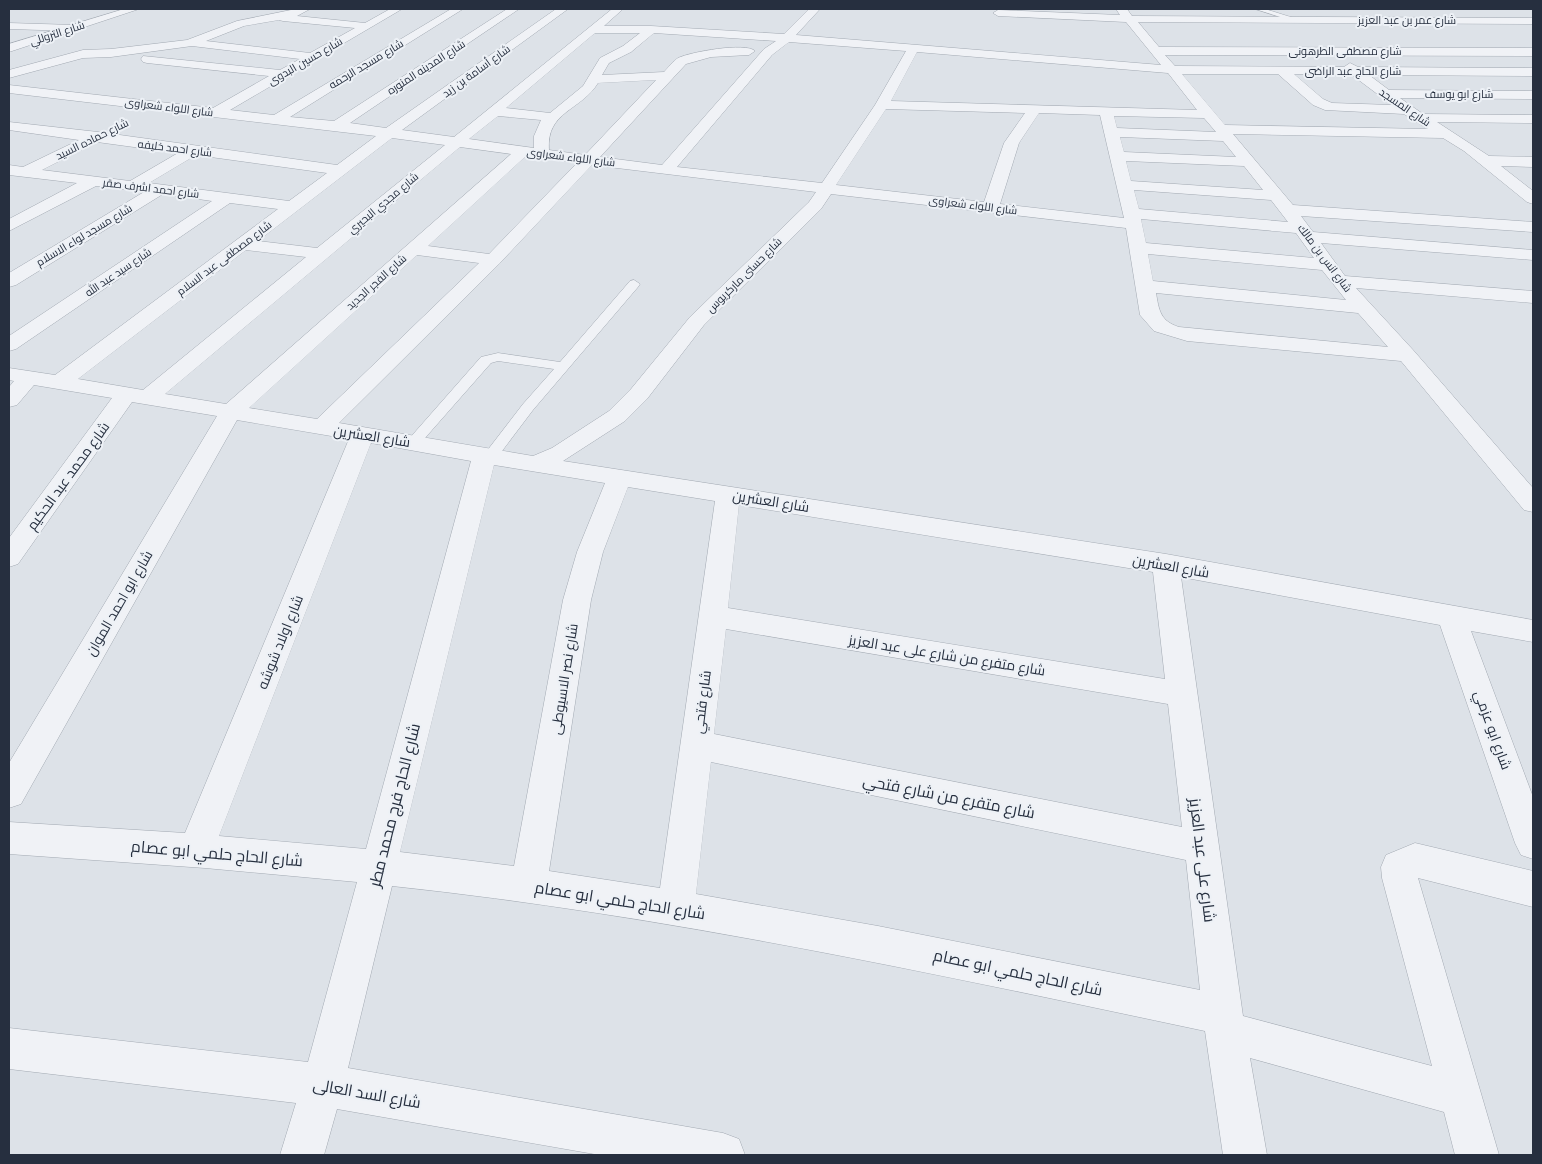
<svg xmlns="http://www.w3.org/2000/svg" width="1542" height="1164" font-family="'Roboto Condensed',Cairo,sans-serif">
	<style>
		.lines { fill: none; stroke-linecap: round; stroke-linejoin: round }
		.service-casing { stroke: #a2a9b2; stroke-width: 1 }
		.minor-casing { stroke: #a2a9b2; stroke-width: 1 }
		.tertiary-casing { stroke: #a2a9b2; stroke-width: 1 }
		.service { fill: #f0f2f6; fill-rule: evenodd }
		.minor { fill: #f0f2f6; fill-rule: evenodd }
		.tertiary { fill: #f0f2f6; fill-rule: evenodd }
		.labels { text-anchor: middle; stroke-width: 4; stroke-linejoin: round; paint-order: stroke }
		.far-street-label { font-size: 11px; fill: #262f3f; stroke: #edf1f6 }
		.street-label { font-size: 14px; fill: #262f3f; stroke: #edf1f6 }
		.near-street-label { font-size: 16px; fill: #262f3f; stroke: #edf1f6 }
	</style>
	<rect width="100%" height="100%" fill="#dde2e8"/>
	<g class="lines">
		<g class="service-casing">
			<g id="service">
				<path d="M 1255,9 L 1265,9 L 1297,19 L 1293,21 Z"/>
				<path d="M 634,280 L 640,284 L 638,287 L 533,410 L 496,459 L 491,461 L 483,456 L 523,404 L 554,369 L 498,361 L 491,363 L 418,446 L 408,446 L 406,443 L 408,440 L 481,357 L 498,353 L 560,362 L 630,281 Z"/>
			</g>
		</g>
		<g class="minor-casing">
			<g id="minor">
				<path d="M 296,9 L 310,9 L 297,16 L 365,23 L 390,9 L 402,9 L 230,110 L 274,115 L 451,9 L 463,9 L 290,117 L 334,121 L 507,9 L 519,9 L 350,123 L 386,128 L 556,9 L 568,9 L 402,130 L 454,137 L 612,9 L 623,9 L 604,26 L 651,26 L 784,34 L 809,9 L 820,9 L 796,35 L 1161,65 L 1126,22 L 998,16 L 993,13 L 998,10 L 1120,15 L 1116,9 L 1127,9 L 1132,16 L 1533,18 L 1533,24 L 1138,22 L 1159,47 L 1533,48 L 1533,56 L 1165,55 L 1175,66 L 1344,67 L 1350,63 L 1358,67 L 1533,68 L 1533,76 L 1369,75 L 1389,90 L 1533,91 L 1533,99 L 1400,98 L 1423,114 L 1533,115 L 1533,123 L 1437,122 L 1489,156 L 1533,157 L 1533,167 L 1501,166 L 1533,191 L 1533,204 L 1527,202 L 1464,151 L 1443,138 L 1233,134 L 1293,205 L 1533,222 L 1533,232 L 1301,216 L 1313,232 L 1533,250 L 1533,260 L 1321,243 L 1345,276 L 1533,291 L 1533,303 L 1356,288 L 1414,351 L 1533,488 L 1533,512 L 1524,510 L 1401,361 L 1187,341 L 1154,331 L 1140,315 L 1126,228 L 831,194 L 821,209 L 704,325 L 647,399 L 625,421 L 563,461 L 1166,554 L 1533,620 L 1533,642 L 1471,631 L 1533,797 L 1533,859 L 1521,855 L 1515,843 L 1440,625 L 1181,577 L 1243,1016 L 1432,1066 L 1382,878 L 1381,867 L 1386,855 L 1415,843 L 1533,871 L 1533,907 L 1418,878 L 1499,1155 L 1455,1155 L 1444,1112 L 1250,1058 L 1267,1155 L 1223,1155 L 1205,1031 C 936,974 665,915 392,886 L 348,1068 L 723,1133 L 739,1139 L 745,1155 L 600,1155 L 337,1109 L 324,1155 L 280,1155 L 296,1103 L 9,1069 L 9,1028 L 308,1062 L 357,882 L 205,868 L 9,854 L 9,822 L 185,833 L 349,439 L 237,420 L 21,804 L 9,808 L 9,763 L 217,416 L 132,402 L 18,564 L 9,567 L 9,538 L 112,398 L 34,385 L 17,405 L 9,407 L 9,387 L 14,381 L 9,380 L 9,368 L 55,375 L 278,209 L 230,203 L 16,349 L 9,351 L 9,336 L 212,201 L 163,194 L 16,285 L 9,287 L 9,273 L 144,192 L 96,186 L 9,231 L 9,219 L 77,183 L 9,175 L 9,165 L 23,167 L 79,140 L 9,130 L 9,122 L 98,132 L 337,165 L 376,136 L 9,93 L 9,85 L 213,108 L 269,76 L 147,63 L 143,62 L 141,59 L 143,56 L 280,70 L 300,59 L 192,46 L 111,57 L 83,58 L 9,78 L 9,70 L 83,50 L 111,49 L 187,40 L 237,21 ZM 279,20 L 283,21 L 355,28 L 310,53 L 206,41 L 244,26 ZM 595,33 L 640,33 L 623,46 L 600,58 L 583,86 L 550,113 L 506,108 ZM 654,33 L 776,41 L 764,49 L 662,165 L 600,157 L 686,64 L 711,57 L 749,55 L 755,51 C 746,42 690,52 678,58 C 673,61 668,68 664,72 L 602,75 L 609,63 L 631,52 ZM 789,42 L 906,51 L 875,105 L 822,183 L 677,167 L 772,55 ZM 917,52 L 1168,73 L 1197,110 L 891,101 ZM 1182,74 L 1278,74 L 1313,105 L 1325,110 L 1404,114 L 1428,129 L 1225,125 ZM 1294,74 L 1352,75 L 1392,105 L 1332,103 L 1323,99 ZM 656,80 L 585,155 L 549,150 C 546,111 581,111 598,83 ZM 886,109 L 1025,113 L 1004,143 L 984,202 L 836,185 ZM 1039,113 L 1100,115 L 1124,218 L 1000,204 L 1019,143 ZM 498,116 L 541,120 L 534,136 L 534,148 L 469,139 ZM 1114,116 L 1204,118 L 1216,132 L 1117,128 ZM 1120,137 L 1223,141 L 1236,157 L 1124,152 ZM 392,138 L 445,145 L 317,248 L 258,241 ZM 97,142 L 178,153 L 130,181 L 42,170 ZM 460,147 L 511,154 L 226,404 L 165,394 ZM 196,155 L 327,173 L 289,201 L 149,183 ZM 526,156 L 577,163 L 489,254 L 428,246 ZM 1126,161 L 1244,166 L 1263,190 L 1131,181 ZM 592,165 L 816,192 L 809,202 L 690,317 L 631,389 L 609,411 L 552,448 L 533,456 L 339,423 L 499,264 ZM 1134,190 L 1271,200 L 1288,222 L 1139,209 ZM 1141,219 L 1296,233 L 1314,258 L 1146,243 ZM 246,250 L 306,257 L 143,390 L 78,379 ZM 1148,254 L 1322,270 L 1346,300 L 1153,281 ZM 417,255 L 479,263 L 317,419 L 249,408 ZM 1156,293 L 1358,313 L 1388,347 L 1179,327 C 1160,321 1159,310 1156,293 ZM 371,443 L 471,461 L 366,849 L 219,836 ZM 494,465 L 605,483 L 577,552 L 563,600 L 514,866 L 400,852 ZM 628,487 L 715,501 L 660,888 L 549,871 L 591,600 L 603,552 ZM 739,505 L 1153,572 L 1165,679 L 728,608 ZM 726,629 L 1168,704 L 1182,827 L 714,734 ZM 711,762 L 1186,860 L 1200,990 L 878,926 L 696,894 Z"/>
				<path d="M 9,23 L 74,25 L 80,28 L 74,31 L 9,29 Z"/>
			</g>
		</g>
		<g class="tertiary-casing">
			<path id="tertiary" d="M 124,9 L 139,9 L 9,52 L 9,44 Z"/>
		</g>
		<use href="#service" class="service"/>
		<use href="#minor" class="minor"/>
		<use href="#tertiary" class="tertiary"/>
	</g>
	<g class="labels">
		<g class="far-street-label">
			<text x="1407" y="24">شارع عمر بن عبد العزيز</text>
			<text transform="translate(57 33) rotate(-18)" y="4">شارع التروللي</text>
			<text x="1345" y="55">شارع مصطفى الطرهونى</text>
			<text transform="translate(305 61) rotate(-30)" y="4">شارع حسين البدوى</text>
			<text transform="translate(366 64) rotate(-31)" y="4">شارع مسجد الرحمه</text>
			<text transform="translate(426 67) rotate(-33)" y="4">شارع المدينه المنوره</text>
			<text transform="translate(476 71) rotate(-36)" y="4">شارع أسامة بن زيد</text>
			<text x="1353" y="75">شارع الحاج عبد الراضى</text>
			<text x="1459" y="98">شارع ابو يوسف</text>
			<text transform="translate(169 107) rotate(7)" y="4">شارع اللواء شعراوى</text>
			<text transform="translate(1405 107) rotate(34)" y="4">شارع المسجد</text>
			<text transform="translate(92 139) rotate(-26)" y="4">شارع حماده السيد</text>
			<text transform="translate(175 148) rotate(7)" y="4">شارع احمد خليفه</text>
			<text transform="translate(571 157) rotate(7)" y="4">شارع اللواء شعراوى</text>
			<text transform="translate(151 188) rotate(7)" y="4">شارع احمد اشرف صقر</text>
			<text transform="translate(383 203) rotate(-40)" y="4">شارع مجدي البحيري</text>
			<text transform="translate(973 205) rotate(7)" y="4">شارع اللواء شعراوى</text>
			<text transform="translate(84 235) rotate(-31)" y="4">شارع مسجد لواء الاسلام</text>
			<text transform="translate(224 258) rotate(-37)" y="4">شارع مصطفى عبد السلام</text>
			<text transform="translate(1325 258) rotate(53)" y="4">شارع انس بن مالك</text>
			<text transform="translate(118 272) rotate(-34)" y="4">شارع سيد عبد الله</text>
			<text transform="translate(744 275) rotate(-45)" y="4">شارع حسنى ماركريوس</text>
			<text transform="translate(376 282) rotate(-42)" y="4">شارع الفجر الجديد</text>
		</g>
		<g class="street-label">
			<text transform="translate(372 436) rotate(9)" y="5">شارع العشرين</text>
			<text transform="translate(68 476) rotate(-54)" y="5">شارع محمد عبد الحكيم</text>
			<text transform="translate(771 501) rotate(9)" y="5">شارع العشرين</text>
			<text transform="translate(1171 566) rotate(10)" y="5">شارع العشرين</text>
			<text transform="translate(119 603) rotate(-60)" y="5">شارع ابو احمد الموان</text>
			<text transform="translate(280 642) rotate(-68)" y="5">شارع اولاد شوشه</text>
			<text transform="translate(947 655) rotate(9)" y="5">شارع متفرع من شارع على عبد العزيز</text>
			<text transform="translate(564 679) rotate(-81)" y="5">شارع نصر الاسيوطى</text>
			<text transform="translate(702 702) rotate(-83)" y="5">شارع فتحي</text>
			<text transform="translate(1493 730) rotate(70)" y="5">شارع ابو عزمي</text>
		</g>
		<g class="near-street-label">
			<text transform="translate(949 796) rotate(11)" y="6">شارع متفرع من شارع فتحي</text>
			<text transform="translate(394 805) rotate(-76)" y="6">شارع الحاج فرج محمد مطر</text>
			<text transform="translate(217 853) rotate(5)" y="6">شارع الحاج حلمي ابو عصام</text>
			<text transform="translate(1203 860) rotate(83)" y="6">شارع على عبد العزيز</text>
			<text transform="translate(620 900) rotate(9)" y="6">شارع الحاج حلمي ابو عصام</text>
			<text transform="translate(1018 972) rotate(12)" y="6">شارع الحاج حلمي ابو عصام</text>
			<text transform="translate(367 1093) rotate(10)" y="6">شارع السد العالى</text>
		</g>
	</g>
	<rect width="1542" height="1164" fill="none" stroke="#262f3f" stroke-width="20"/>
</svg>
